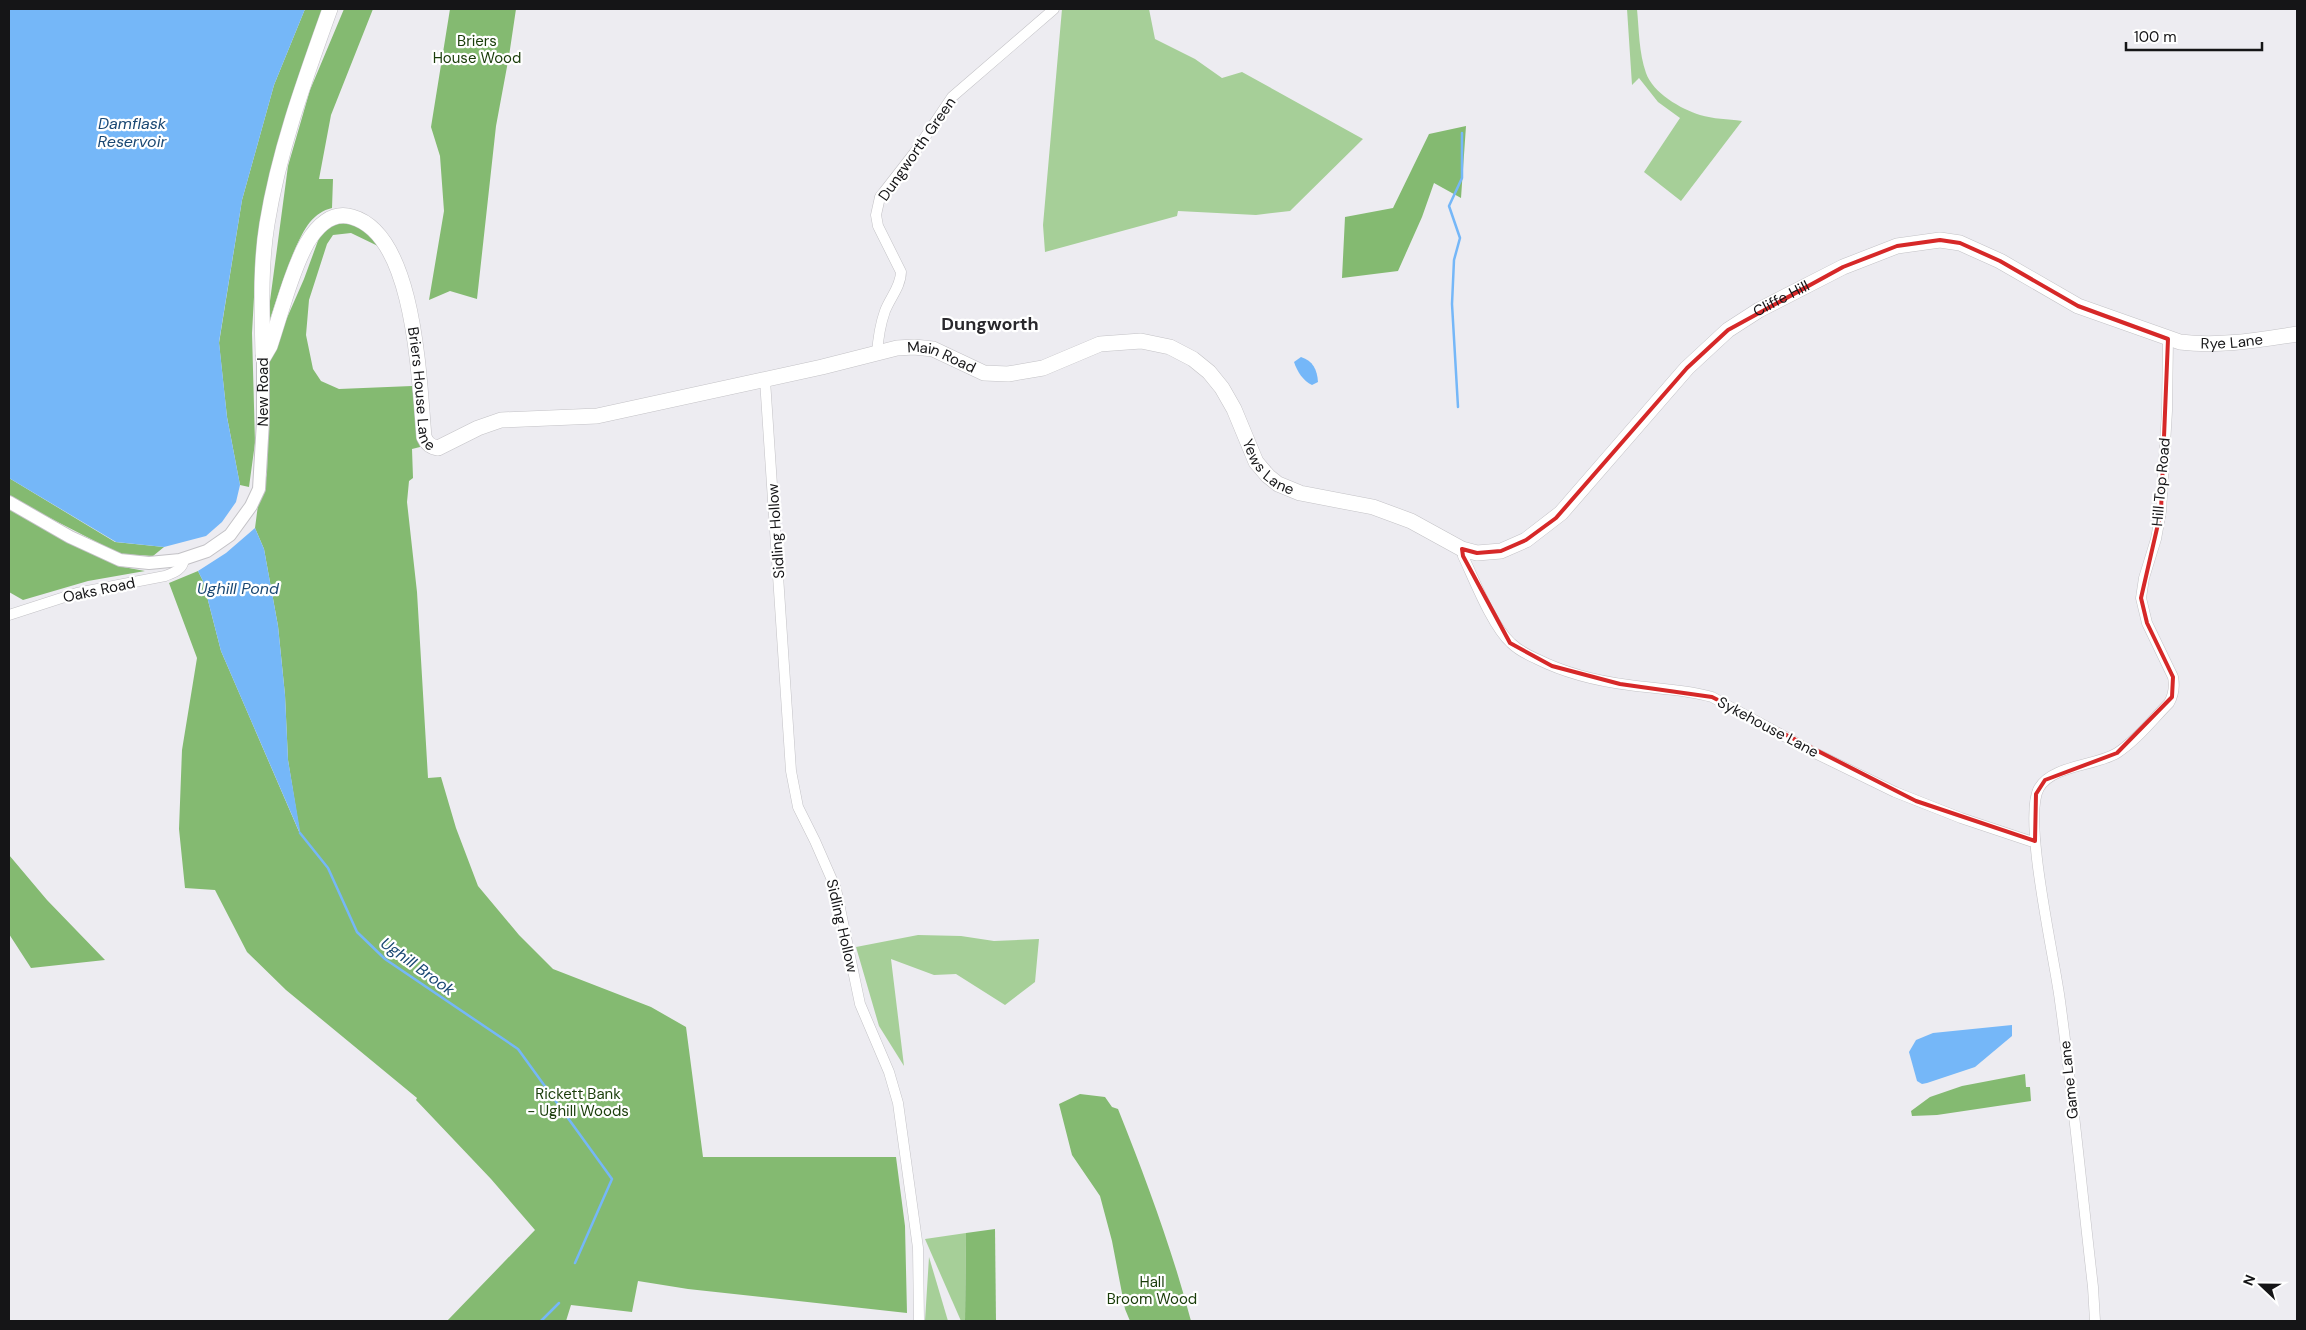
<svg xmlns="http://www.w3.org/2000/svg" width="2306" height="1330" font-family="'DM Sans',sans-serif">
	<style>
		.green { fill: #a6cf98 }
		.forest { fill: #84ba71 }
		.water { fill: #75b7f8 }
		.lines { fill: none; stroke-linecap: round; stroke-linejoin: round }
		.stream { stroke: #75b7f8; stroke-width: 2.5 }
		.minor-casing { stroke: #c3c2c6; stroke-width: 11 }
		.tertiary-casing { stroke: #c3c2c6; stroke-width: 14 }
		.secondary-casing { stroke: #c3c2c6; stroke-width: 16 }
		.minor { stroke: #fff; stroke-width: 10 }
		.tertiary { stroke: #fff; stroke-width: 12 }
		.secondary { stroke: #fff; stroke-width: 15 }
		.marked { fill: none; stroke: #d62828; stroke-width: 4; stroke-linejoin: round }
		.labels { text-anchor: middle; stroke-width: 4.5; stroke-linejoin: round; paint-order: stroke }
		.park-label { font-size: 15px; fill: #1a3d0a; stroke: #fff }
		.street-label { font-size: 15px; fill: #151517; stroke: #fff }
		.water-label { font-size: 16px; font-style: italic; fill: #1a4873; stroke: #fff }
		.quarter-label { font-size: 18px; font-weight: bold; fill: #2a292d; stroke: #fff }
	</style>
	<rect width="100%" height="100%" fill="#edecf1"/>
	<g class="green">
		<path d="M 1062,9 L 1149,9 L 1155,39 L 1195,59 L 1222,78 L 1242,72 L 1363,139 L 1290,211 L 1256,215 L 1178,211 L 1177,216 L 1045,252 L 1043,225 Z"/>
		<path d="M 1627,9 L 1637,9 C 1639,30 1639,53 1646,73 C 1653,93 1681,109 1700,115 C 1713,119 1728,119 1742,121 L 1681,201 L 1644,172 L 1680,118 L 1658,102 L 1639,78 L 1632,85 Z"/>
		<path d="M 918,935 L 961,936 L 994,941 L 1039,939 L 1035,982 L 1005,1005 L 956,974 L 934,975 L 891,959 L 904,1066 L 879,1026 L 856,947 Z"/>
		<path d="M 966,1233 L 965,1321 L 961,1321 L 925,1239 Z"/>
		<path d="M 929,1257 L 948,1321 L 925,1321 Z"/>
	</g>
	<g class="forest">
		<path d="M 305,9 L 325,9 L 256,261 L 252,333 L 255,443 L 249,487 L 240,485 L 227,417 L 219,343 L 242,200 L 274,85 Z"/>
		<path d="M 344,9 L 373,9 L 331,115 L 319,179 L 333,179 L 332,208 C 323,210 316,215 310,222 C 293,243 276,303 266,331 L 288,166 L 310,90 Z"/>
		<path d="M 450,9 L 516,9 L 509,56 L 496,126 L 477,299 L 450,291 L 429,300 L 444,211 L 440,156 L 431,127 Z"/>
		<path d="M 1466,126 L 1461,198 L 1434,183 L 1422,217 L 1398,271 L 1342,278 L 1345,217 L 1393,208 L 1429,134 Z"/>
		<path d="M 339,221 L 360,226 L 380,247 L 351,233 L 333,235 L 327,244 L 309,300 L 306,335 L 313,369 L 321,381 L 339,389 L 412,386 L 420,447 L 412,449 L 413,478 L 409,481 L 407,502 L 417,592 L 428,778 L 441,777 L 456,828 L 478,886 L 519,935 L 553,969 L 651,1007 L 686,1027 L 703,1157 L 896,1157 L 905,1226 L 907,1313 L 688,1289 L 638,1281 L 632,1312 L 571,1305 L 566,1321 L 447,1321 L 535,1230 L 491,1179 L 416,1100 L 417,1098 L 286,990 L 247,952 L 215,890 L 185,888 L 179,829 L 182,750 L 197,658 L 169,583 L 198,571 L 203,581 L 221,651 L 300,834 L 288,760 L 285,695 L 278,626 L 264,549 L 255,528 L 258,505 L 267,474 L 269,359 L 304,279 L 319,238 L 331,224 Z"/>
		<path d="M 9,478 L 115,542 L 164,547 L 153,556 L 120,554 L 9,497 Z"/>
		<path d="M 9,509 L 68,542 L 118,566 L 145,571 L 88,581 L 23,600 L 9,592 Z"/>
		<path d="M 9,855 L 47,900 L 105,960 L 31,968 L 9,934 Z"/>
		<path d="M 2025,1074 L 2026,1087 L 2030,1087 L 2031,1101 L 1937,1115 L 1912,1116 L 1911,1111 L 1930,1097 L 1962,1086 Z"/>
		<path d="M 1080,1094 L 1105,1097 L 1112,1107 L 1118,1109 C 1146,1179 1172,1249 1191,1321 L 1130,1321 L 1125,1309 L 1112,1241 L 1100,1196 L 1072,1155 L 1059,1104 Z"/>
		<path d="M 995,1229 L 996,1321 L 965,1321 L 966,1233 Z"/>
	</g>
	<g class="water">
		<path d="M 9,9 L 305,9 L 274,85 L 242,200 L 219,342 L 227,417 L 240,485 L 236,502 L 222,522 L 206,536 L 164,547 L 116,542 L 9,478 Z"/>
		<path d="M 1301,357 C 1313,361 1317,369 1318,382 L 1312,385 C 1303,381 1297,371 1294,362 Z"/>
		<path d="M 255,528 L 264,549 L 278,626 L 285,695 L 288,760 L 301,836 L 221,651 L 203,581 L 198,571 L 226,553 Z"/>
		<path d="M 2012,1025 L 2012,1036 L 1975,1067 L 1927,1083 L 1922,1084 L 1917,1081 L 1909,1052 L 1916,1040 L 1933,1033 Z"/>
	</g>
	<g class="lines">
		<g class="stream">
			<path d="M 1458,407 L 1452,304 L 1454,260 L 1460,238 L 1449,206 L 1462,178 L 1462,133"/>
			<path d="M 300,833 L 328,868 L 357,932 L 385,959 L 518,1049 L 612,1179 L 575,1263"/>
			<path d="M 541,1321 L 559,1303"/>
		</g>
		<g class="minor-casing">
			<g id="minor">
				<path d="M 877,354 C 878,339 880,325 885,311 C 890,298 901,286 901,272 L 878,226 L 876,215 L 880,197 L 915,152 L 952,97 L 1054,9"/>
				<path d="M 765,380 L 791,771 L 798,807 L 815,841 L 836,889 L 860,1004 L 889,1072 L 898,1103 L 918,1248 L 919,1321"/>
				<path d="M 1462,549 L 1463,556 C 1474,579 1492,626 1511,643 C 1518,650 1528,655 1537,659 C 1565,673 1597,681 1629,685 C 1656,689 1686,689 1712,697 L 1817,754 L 1895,792 L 1961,818 L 2030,841 L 2035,841"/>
				<path d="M 9,615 L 77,593 L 165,576 C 173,573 183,570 184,559"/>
				<path d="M 2095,1321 L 2093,1287 C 2082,1192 2073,1096 2060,1001 C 2055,960 2022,818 2039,788 C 2052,765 2096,766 2117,753 C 2137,740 2153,719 2169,703 C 2174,694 2175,687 2173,677 L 2147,623 L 2141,598 L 2144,578 L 2156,539 L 2161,511 L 2167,411 L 2168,339"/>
			</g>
		</g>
		<g class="tertiary-casing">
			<g id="tertiary">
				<path id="s1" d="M 9,502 L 70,537 L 120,560 L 149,563 L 180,560 L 207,551 L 230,535 L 251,506 L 259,489 L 263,421 L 263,358"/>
			</g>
		</g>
		<g class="secondary-casing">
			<g id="secondary">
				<path d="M 263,354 C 262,311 260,267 267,224 C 279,150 305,79 330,9"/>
				<path id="s2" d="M 263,358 L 270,346 C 280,316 292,270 307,243 C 317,226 332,211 352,217 C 416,235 419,382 424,437 C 427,444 431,447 438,448 L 478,428 L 501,420 L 597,416 L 822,367 L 897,348 L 914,347 L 933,349 L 984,373 L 1008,374 L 1043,368 L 1100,344 L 1141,341 L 1170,347 L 1193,359 L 1209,372 L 1222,388 L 1234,409 L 1256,462 L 1268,476 L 1278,484 L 1300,493 L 1373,507 L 1411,521 L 1462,549 L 1477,553 L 1501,551 L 1526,540 L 1561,513 L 1687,368 L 1728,330 L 1759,310 L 1843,267 L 1897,246 L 1940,240 L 1960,243 L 2000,261 L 2078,306 L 2180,342 C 2220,347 2258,340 2297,334"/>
			</g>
		</g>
		<use href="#minor" class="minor"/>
		<use href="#tertiary" class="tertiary"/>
		<use href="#secondary" class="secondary"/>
	</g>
	<path class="marked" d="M 1940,240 L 1960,243 L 2000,261 L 2078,306 L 2168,339 L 2161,511 L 2141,598 L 2147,623 L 2173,677 L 2172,697 L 2117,753 L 2045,780 L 2036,794 L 2035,841 L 1916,801 L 1712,697 L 1620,684 L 1552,666 L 1510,643 L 1463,556 L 1462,549 L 1477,553 L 1501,551 L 1526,540 L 1556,518 L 1687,368 L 1728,330 L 1843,267 L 1897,246 Z"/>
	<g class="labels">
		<g class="park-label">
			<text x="477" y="46">Briers<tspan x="477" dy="17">House Wood</tspan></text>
			<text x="578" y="1099">Rickett Bank<tspan x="578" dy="17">- Ughill Woods</tspan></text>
			<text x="1152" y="1287">Hall<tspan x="1152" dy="17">Broom Wood</tspan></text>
		</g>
		<g class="street-label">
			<text transform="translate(917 149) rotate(-55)" y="5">Dungworth Green</text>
			<text dy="5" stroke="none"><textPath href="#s2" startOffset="1996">Cliffe Hill</textPath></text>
			<text dy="5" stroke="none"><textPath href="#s2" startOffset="2481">Rye Lane</textPath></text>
			<text dy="5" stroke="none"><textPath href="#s2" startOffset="960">Main Road</textPath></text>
			<text dy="5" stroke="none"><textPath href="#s2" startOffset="374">Briers House Lane</textPath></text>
			<text dy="5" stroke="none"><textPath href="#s1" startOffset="394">New Road</textPath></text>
			<text dy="5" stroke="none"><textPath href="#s2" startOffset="1359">Yews Lane</textPath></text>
			<text transform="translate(2161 482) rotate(-85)" y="5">Hill Top Road</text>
			<text transform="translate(776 531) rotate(-94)" y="5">Sidling Hollow</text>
			<text transform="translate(99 590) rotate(-12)" y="5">Oaks Road</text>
			<text transform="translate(1768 727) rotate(28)" y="5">Sykehouse Lane</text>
			<text transform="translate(842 926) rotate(77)" y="5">Sidling Hollow</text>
			<text transform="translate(2069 1080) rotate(-96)" y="5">Game Lane</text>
		</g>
		<g class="water-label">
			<text x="132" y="129">Damflask<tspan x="132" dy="18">Reservoir</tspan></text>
			<text x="238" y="594">Ughill Pond</text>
			<text transform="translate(418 966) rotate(36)" y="6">Ughill Brook</text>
		</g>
		<g class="quarter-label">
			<text x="990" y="330">Dungworth</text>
		</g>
	</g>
	<rect width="2306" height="1330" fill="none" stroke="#151517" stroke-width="20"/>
	<g transform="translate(2261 1285) rotate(292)" stroke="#ffffff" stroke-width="4" paint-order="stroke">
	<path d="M0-4L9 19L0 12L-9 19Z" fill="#151517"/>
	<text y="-8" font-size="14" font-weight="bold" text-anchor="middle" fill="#151517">N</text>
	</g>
	<path d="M2126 42v8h136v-8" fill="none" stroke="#151517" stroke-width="2.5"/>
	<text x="2134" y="42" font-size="15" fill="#151517" stroke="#ffffff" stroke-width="4" paint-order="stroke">100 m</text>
</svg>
